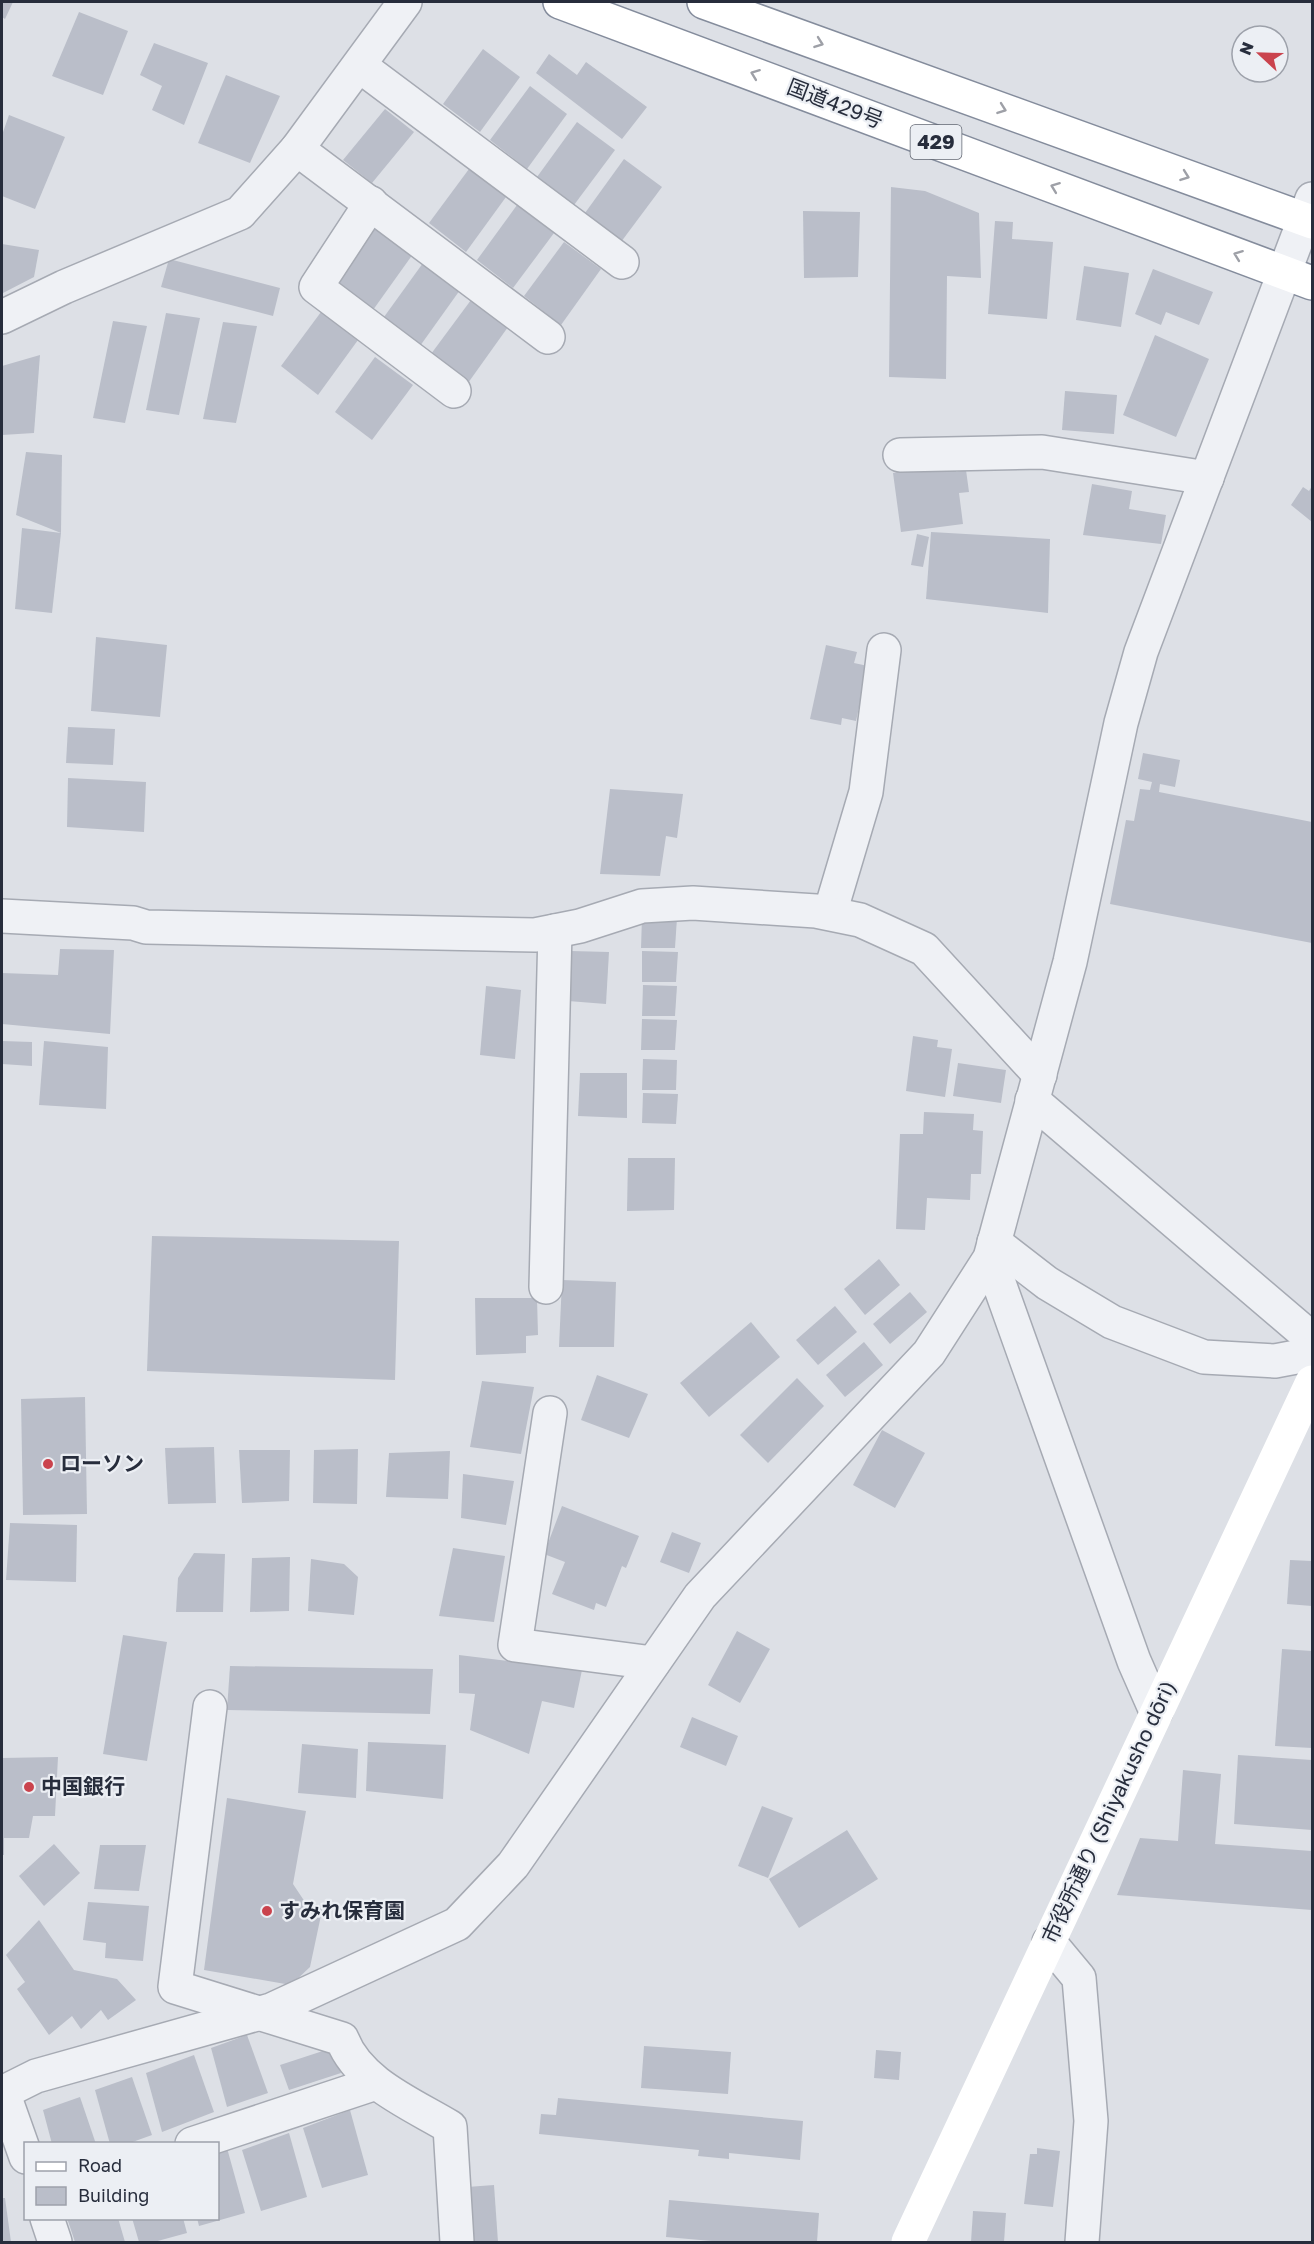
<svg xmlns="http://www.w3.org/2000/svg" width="1314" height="2244" font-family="'Golos Text','Noto Sans JP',sans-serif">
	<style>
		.building { fill: #babec9 }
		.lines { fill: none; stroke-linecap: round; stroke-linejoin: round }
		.street-casing { stroke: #a6aab3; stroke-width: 36 }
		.highway-casing { stroke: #848c9c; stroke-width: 36 }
		.street { stroke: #eff1f5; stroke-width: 33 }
		.secondary { stroke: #fff; stroke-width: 33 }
		.highway { stroke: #fff; stroke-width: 33 }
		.oneway { stroke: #9ea0a7 }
		.poi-dot { fill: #ca434d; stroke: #eceff4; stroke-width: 2 }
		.labels { text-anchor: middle; stroke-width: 4.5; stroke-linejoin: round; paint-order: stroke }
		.shield { fill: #eceff4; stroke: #626773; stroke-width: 1.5 }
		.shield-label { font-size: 20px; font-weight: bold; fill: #272d3c }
		.street-label { font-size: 21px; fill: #272d3c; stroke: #eceff4 }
		.poi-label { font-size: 21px; font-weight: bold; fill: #272d3c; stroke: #eceff4; text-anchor: start }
	</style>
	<rect width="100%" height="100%" fill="#dde0e6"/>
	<g class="building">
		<path d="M 2,2 L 13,2 L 5,19 L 2,17 Z"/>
		<path d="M 79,12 L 128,31 L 103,95 L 52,76 Z"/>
		<path d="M 154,43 L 208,63 L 184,125 L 152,110 L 162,86 L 140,75 Z"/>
		<path d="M 483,49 L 520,77 L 480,132 L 443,104 Z"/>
		<path d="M 549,54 L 577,75 L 586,62 L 647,107 L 622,139 L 536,73 Z"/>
		<path d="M 226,75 L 280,96 L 250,163 L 198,143 Z"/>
		<path d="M 530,86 L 567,114 L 527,169 L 490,140 Z"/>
		<path d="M 385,109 L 414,132 L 372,183 L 343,160 Z"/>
		<path d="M 9,115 L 65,137 L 35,209 L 2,196 L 2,135 Z"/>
		<path d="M 577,122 L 615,150 L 574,205 L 537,177 Z"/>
		<path d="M 624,159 L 662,187 L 621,242 L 585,213 Z"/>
		<path d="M 469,169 L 506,197 L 466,252 L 429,223 Z"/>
		<path d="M 891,187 L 925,191 L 979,213 L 981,278 L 947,276 L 946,379 L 889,377 Z"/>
		<path d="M 517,205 L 554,233 L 513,288 L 477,260 Z"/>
		<path d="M 803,211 L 860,212 L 858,277 L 804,278 Z"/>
		<path d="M 995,221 L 1013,222 L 1012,239 L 1053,242 L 1047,319 L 988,314 Z"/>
		<path d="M 376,227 L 413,254 L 373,310 L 336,281 Z"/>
		<path d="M 564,242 L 601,269 L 561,325 L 524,296 Z"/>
		<path d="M 2,244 L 39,250 L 34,277 L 3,293 Z"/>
		<path d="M 169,259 L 280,288 L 273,316 L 161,287 Z"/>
		<path d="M 423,263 L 460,290 L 420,346 L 384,317 Z"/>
		<path d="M 1084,266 L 1129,273 L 1121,327 L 1076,320 Z"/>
		<path d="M 1153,269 L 1213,292 L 1199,325 L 1166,312 L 1161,325 L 1135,314 Z"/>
		<path d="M 471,300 L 508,327 L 468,383 L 431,354 Z"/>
		<path d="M 321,312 L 358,340 L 318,395 L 281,366 Z"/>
		<path d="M 166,313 L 200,318 L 179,415 L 146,410 Z"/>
		<path d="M 113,321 L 147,326 L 125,423 L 93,418 Z"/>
		<path d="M 223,322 L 257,326 L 236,423 L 203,419 Z"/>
		<path d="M 1155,335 L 1209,359 L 1176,437 L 1123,415 Z"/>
		<path d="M 40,355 L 34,433 L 2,435 L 2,366 Z"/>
		<path d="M 375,357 L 413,385 L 372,440 L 335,412 Z"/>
		<path d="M 1065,391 L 1117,395 L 1114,434 L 1062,430 Z"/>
		<path d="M 26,452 L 62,455 L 61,533 L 16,515 Z"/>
		<path d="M 955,464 L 956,472 L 966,470 L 969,492 L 959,493 L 963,524 L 901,532 L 893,473 Z"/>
		<path d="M 1092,484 L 1132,491 L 1129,509 L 1166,515 L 1161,544 L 1083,535 Z"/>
		<path d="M 1312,486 L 1312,522 L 1291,505 L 1303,487 L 1309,491 Z"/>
		<path d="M 22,528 L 61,533 L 52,613 L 15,609 Z"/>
		<path d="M 931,532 L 1050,539 L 1048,613 L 926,599 Z"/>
		<path d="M 917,534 L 929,537 L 923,567 L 911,565 Z"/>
		<path d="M 96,637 L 167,645 L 160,717 L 91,711 Z"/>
		<path d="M 826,645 L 857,652 L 854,663 L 868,666 L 856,721 L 842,718 L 841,725 L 810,719 Z"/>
		<path d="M 68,727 L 115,729 L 113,765 L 66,763 Z"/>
		<path d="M 1143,753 L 1180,760 L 1175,787 L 1160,784 L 1159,792 L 1312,822 L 1312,943 L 1110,904 L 1126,820 L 1134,821 L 1140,789 L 1150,790 L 1152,782 L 1138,779 Z"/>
		<path d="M 68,778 L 146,782 L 144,832 L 67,827 Z"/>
		<path d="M 610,789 L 683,794 L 677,838 L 666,836 L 660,876 L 600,874 Z"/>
		<path d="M 642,917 L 677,918 L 675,948 L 641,948 Z"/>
		<path d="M 60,949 L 114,950 L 110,1034 L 2,1024 L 2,973 L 58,975 Z"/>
		<path d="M 571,951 L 609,952 L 606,1004 L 568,1001 Z"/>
		<path d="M 642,951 L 678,952 L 676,982 L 642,982 Z"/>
		<path d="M 643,985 L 677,986 L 675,1016 L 642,1016 Z"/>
		<path d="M 486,986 L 521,990 L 515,1059 L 480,1055 Z"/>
		<path d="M 642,1019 L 677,1020 L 675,1050 L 641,1050 Z"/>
		<path d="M 913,1036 L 938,1040 L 937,1047 L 952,1049 L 945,1097 L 906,1091 Z"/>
		<path d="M 2,1041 L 32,1042 L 32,1066 L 2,1064 Z"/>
		<path d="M 44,1041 L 108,1047 L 106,1109 L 39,1105 Z"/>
		<path d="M 643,1059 L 677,1060 L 676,1090 L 642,1090 Z"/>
		<path d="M 958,1063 L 1006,1070 L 1001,1103 L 953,1096 Z"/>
		<path d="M 580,1073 L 627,1073 L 627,1118 L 578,1116 Z"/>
		<path d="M 643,1093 L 678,1094 L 676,1124 L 642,1123 Z"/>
		<path d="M 924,1112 L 974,1114 L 973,1130 L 983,1131 L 981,1174 L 971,1174 L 970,1200 L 927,1198 L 925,1230 L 896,1229 L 900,1134 L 923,1134 Z"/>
		<path d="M 628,1158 L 675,1158 L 674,1210 L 627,1211 Z"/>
		<path d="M 152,1236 L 399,1241 L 395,1380 L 147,1371 Z"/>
		<path d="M 879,1259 L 900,1285 L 865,1315 L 844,1289 Z"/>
		<path d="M 562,1280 L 616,1282 L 614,1347 L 559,1347 Z"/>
		<path d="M 910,1292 L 927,1312 L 890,1344 L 873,1324 Z"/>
		<path d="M 475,1298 L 537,1298 L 538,1335 L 526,1336 L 526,1353 L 476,1355 Z"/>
		<path d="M 835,1306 L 857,1332 L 818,1365 L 796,1340 Z"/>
		<path d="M 751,1322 L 780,1357 L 709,1417 L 680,1383 Z"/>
		<path d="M 864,1342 L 883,1365 L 845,1397 L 826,1375 Z"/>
		<path d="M 597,1375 L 648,1394 L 629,1438 L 581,1420 Z"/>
		<path d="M 797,1378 L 824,1406 L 768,1463 L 740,1435 Z"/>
		<path d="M 482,1381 L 534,1387 L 521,1454 L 470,1447 Z"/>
		<path d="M 85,1397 L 87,1514 L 23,1515 L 21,1399 Z"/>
		<path d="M 882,1430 L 925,1453 L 895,1508 L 853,1485 Z"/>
		<path d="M 214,1447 L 216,1503 L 168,1504 L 165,1448 Z"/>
		<path d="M 358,1449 L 357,1504 L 313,1503 L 314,1450 Z"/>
		<path d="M 239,1450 L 290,1450 L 289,1501 L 242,1503 Z"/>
		<path d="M 450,1451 L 448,1499 L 386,1497 L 389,1453 Z"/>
		<path d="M 463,1474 L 514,1481 L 506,1525 L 461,1518 Z"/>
		<path d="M 562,1506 L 639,1536 L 626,1568 L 622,1566 L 606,1607 L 596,1603 L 594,1610 L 552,1594 L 565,1562 L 544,1554 Z"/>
		<path d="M 10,1523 L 77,1525 L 76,1582 L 6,1580 Z"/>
		<path d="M 672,1532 L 701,1543 L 689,1573 L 660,1562 Z"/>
		<path d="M 453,1548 L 505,1556 L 494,1622 L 439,1616 Z"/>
		<path d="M 194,1553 L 225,1554 L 223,1612 L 176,1612 L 178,1578 Z"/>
		<path d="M 290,1557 L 289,1611 L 250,1612 L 252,1558 Z"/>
		<path d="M 311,1559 L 344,1564 L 358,1577 L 354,1615 L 308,1611 Z"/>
		<path d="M 1290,1560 L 1312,1561 L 1312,1606 L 1287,1604 Z"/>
		<path d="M 737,1631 L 770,1649 L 740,1703 L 708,1685 Z"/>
		<path d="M 123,1635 L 167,1642 L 147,1761 L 103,1754 Z"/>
		<path d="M 1282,1649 L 1312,1651 L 1312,1748 L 1275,1746 Z"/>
		<path d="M 459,1655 L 582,1670 L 574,1708 L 542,1701 L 529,1754 L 470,1730 L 475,1694 L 459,1693 Z"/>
		<path d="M 230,1666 L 433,1669 L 430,1714 L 227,1710 Z"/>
		<path d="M 692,1717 L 738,1736 L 726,1766 L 680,1747 Z"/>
		<path d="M 368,1742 L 446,1745 L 443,1799 L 366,1791 Z"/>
		<path d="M 302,1744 L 358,1749 L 356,1798 L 298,1793 Z"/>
		<path d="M 1238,1755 L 1312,1760 L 1312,1830 L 1234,1824 Z"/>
		<path d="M 58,1757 L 55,1816 L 33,1816 L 29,1838 L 4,1838 L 4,1855 L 2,1855 L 2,1758 Z"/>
		<path d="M 1183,1770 L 1221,1774 L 1215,1844 L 1312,1851 L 1312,1910 L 1117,1895 L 1140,1838 L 1178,1841 Z"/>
		<path d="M 227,1798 L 306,1811 L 293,1884 L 305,1902 L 323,1906 L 310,1967 L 291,1985 L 204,1970 Z"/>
		<path d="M 762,1806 L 793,1818 L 768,1878 L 738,1866 Z"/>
		<path d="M 847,1830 L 878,1879 L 799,1928 L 769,1879 Z"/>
		<path d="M 54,1844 L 80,1873 L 44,1906 L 19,1876 Z"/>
		<path d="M 100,1845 L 146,1845 L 139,1891 L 94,1889 Z"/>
		<path d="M 88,1902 L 149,1906 L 143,1961 L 105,1958 L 106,1943 L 83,1940 Z"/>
		<path d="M 39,1920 L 74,1970 L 117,1979 L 136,2000 L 108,2020 L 101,2010 L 81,2029 L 72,2016 L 49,2035 L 17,1989 L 25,1982 L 6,1955 Z"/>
		<path d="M 247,2035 L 268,2093 L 227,2107 L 211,2048 Z"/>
		<path d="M 644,2046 L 731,2052 L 728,2094 L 641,2088 Z"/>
		<path d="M 332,2048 L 341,2073 L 289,2090 L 280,2065 Z"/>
		<path d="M 876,2050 L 901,2052 L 899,2080 L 874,2078 Z"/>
		<path d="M 194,2055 L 214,2112 L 162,2132 L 146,2073 Z"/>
		<path d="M 132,2077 L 152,2135 L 127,2144 L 110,2144 L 95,2090 Z"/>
		<path d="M 80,2097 L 96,2144 L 52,2144 L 43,2110 Z"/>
		<path d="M 558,2098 L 803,2121 L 800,2160 L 729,2153 L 729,2159 L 698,2156 L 699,2150 L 539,2134 L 541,2114 L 556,2115 Z"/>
		<path d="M 350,2110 L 368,2175 L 322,2188 L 303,2128 Z"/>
		<path d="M 289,2133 L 307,2197 L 261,2211 L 242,2150 Z"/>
		<path d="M 227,2148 L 245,2213 L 199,2226 L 197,2218 L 218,2218 L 218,2152 Z"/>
		<path d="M 1037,2148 L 1060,2151 L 1053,2207 L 1024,2204 L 1030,2154 L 1037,2154 Z"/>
		<path d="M 494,2185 L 498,2242 L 471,2242 L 467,2187 Z"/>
		<path d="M 2,2198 L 5,2198 L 11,2242 L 2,2242 Z"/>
		<path d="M 669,2200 L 819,2213 L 817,2242 L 723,2242 L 666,2237 Z"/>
		<path d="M 973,2211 L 1006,2213 L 1004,2242 L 971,2242 Z"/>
		<path d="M 67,2218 L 118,2218 L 125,2242 L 75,2242 Z"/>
		<path d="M 132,2218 L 183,2218 L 187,2233 L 154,2242 L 139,2242 Z"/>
	</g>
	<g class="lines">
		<g class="street-casing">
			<g id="street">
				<path d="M 360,66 L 622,262"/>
				<path d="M 297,149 L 548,337"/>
				<path d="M 371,203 L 316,287 L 454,391"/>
				<path d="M 2,317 L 64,287 L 240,213 L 297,149 L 405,2"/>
				<path d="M 900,455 L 1042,452 L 1207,478"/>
				<path d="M 830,913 L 866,792 L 884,650"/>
				<path d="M 2,916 L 133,923 L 146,927 L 535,935 L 580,926 L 642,906 L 693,903 L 816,911 L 860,920 L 924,949 L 1040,1075"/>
				<path d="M 1032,1100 L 1312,1339"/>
				<path d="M 994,1242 L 1047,1283 L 1112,1322 L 1204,1357 L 1275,1361 L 1312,1354"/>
				<path d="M 990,1258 L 1134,1661 L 1156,1711"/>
				<path d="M 546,1287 L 555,931"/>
				<path d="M 550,1413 L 515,1645 L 653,1663"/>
				<path d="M 210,1707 L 175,1987 L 342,2039 C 359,2083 412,2104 450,2127 L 457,2242"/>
				<path d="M 1049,1942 L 1079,1978 L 1091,2121 L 1082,2242"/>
				<path d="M 3,2092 L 26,2157"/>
				<path d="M 2,2093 L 36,2076 L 271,2010 L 457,1924 L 513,1865 L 700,1596 L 929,1353 L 990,1258 L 1070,962 L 1121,723 L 1141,652 L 1312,199"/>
				<path d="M 192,2144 L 376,2083"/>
				<path d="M 47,2218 L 55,2242"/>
			</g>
		</g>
		<g class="highway-casing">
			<g id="highway">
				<path d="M 560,2 L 1312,283"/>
				<path d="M 704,2 L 1312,222"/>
			</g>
		</g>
		<use href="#street" class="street"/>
		<path class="secondary" d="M 908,2242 L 1312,1382"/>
		<use href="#highway" class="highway"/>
	</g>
	<defs><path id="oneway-chevron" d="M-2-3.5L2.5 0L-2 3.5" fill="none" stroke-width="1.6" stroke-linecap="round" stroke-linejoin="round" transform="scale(1.5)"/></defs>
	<g class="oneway">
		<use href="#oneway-chevron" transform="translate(819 43) rotate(20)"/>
		<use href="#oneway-chevron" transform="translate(755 74) rotate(-159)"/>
		<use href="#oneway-chevron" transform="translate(1002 109) rotate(20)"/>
		<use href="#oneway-chevron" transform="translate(1185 176) rotate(20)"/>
		<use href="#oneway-chevron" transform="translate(1055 187) rotate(-159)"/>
		<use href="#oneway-chevron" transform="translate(1238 255) rotate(-159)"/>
	</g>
	<g class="poi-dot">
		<circle cx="48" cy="1464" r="6"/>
		<circle cx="29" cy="1787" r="6"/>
		<circle cx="267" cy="1911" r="6"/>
	</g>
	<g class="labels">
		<rect class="shield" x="910.5" y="125" width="51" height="34" rx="4.5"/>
		<g class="shield-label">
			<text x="936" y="149">429</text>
		</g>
		<g class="street-label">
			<text transform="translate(835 104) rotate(21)" y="7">国道429号</text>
			<text transform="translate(1109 1812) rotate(-65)" y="7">市役所通り (Shiyakusho dōri)</text>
		</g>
		<g class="poi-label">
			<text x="60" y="1471">ローソン</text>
			<text x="41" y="1794">中国銀行</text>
			<text x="279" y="1918">すみれ保育園</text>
		</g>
	</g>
	<rect width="1314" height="2244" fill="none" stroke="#272d3c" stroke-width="6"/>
	<rect x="24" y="2142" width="195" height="78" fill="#eceff4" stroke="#9da1aa" stroke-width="1.5"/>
	<rect x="36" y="2162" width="30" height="9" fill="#ffffff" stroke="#9da1aa" stroke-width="1.5"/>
	<text x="78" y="2172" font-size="18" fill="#272d3c">Road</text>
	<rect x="36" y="2187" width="30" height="18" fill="#babec9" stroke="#9da1aa" stroke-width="1.5"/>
	<text x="78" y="2202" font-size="18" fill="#272d3c">Building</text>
	<g transform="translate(1260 54) rotate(292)"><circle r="28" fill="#eceff4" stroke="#9da1aa" stroke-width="1.5"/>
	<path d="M0-4.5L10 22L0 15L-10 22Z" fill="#ca434d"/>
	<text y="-9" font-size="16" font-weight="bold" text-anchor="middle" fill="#272d3c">N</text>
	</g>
</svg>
